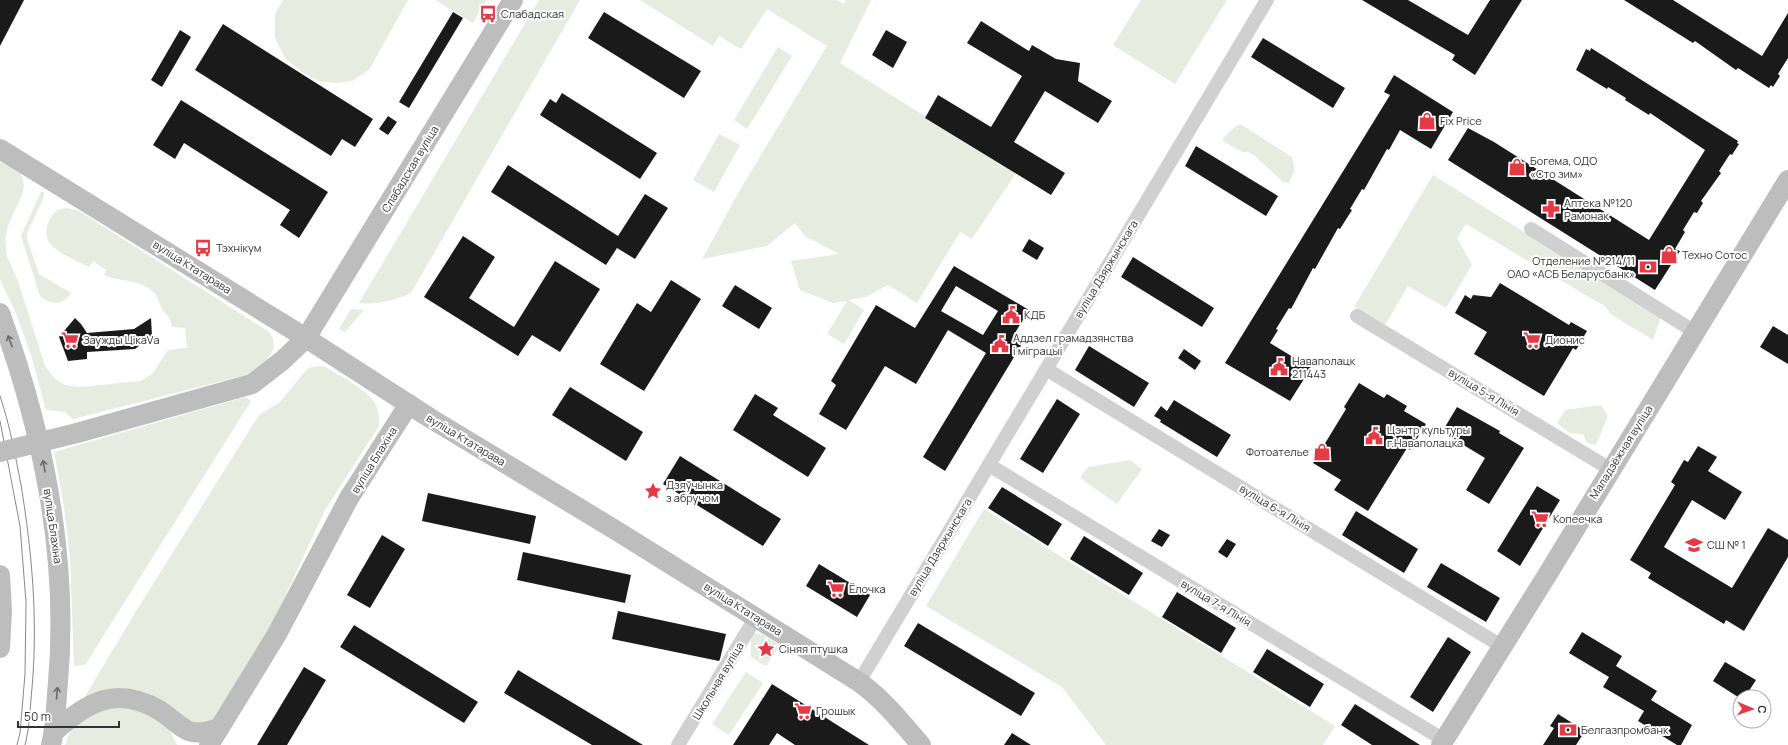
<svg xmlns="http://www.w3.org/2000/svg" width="1788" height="745" font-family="Manrope,sans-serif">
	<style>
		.green { fill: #e6ecdf }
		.building { fill: #1a1a1a; fill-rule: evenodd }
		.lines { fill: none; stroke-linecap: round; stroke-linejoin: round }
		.street { stroke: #d0d0d0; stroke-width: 14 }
		.secondary { stroke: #bdbdbd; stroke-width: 20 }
		.tram { stroke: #888; stroke-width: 1 }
		.secondary-bridge { stroke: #bdbdbd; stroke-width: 20 }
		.oneway { stroke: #6a6a6a }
		.labels { text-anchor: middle; stroke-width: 4; stroke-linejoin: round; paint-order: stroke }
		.poi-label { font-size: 11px; fill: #333; stroke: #fff; text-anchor: start }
		.street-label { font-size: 11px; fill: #333; stroke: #fff }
	</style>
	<rect width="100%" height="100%" fill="#fff"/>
	<g class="green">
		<path d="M 283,0 L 408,0 L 369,70 L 352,81 L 335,83 L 318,81 L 303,73 L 285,58 L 275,38 L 275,14 Z"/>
		<path d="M 435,0 L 486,0 L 473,23 Z"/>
		<path d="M 539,0 L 580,0 L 411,293 C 395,300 376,305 359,303 Z"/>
		<path d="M 640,0 L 837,0 L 844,4 L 846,0 L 871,0 L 840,63 L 1016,173 L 972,239 L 960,232 L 917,303 L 888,285 L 866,297 L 849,300 L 864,310 L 844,344 L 827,334 L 847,301 L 833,303 L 800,290 L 791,261 L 839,254 L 805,236 L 795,223 L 767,246 L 702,259 L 741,188 L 827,46 L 767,9 L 741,49 L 719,36 L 713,46 Z"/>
		<path d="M 1141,0 L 1227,0 L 1175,84 L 1113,45 Z"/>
		<path d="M 778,47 L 792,56 L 747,129 L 734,120 Z"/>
		<path d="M 1237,125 L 1242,125 L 1292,157 L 1295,170 L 1289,183 L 1283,182 L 1254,155 L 1248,152 L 1242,152 L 1223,141 L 1223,138 Z"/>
		<path d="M 719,134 L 740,145 L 714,192 L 693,180 Z"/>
		<path d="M 0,161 L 19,172 L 22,177 L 24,185 L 23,192 L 8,226 L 5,240 L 7,256 L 18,281 L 45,366 L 55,379 L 65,385 L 80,387 L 141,381 L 153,373 L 168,350 L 187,348 L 185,328 L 172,327 C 170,317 168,317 162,309 C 159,303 158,296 153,292 C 141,279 119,282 104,275 L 106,270 L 93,261 L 89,267 C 76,260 55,253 48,240 C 43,230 50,212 61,209 C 67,207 73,209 79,211 L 268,331 C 285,350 261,366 246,375 L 73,419 L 65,412 L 46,410 L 31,355 L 17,316 L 0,279 Z"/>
		<path d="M 1433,175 L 1542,243 L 1662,314 L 1653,340 L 1612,315 L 1604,305 L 1599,303 L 1466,224 L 1457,238 L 1472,265 L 1446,308 L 1408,286 L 1385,325 L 1354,307 Z"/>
		<path d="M 41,192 L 44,192 L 43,199 L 27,233 L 27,239 L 39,274 L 71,293 C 63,306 50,305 40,296 L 21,236 Z"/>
		<path d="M 351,309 L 364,310 L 345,332 L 339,329 Z"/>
		<path d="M 316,366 L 324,366 C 338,375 370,391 376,405 C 379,412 379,419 379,426 L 325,510 L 270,629 L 216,719 L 201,725 L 84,698 L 138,608 L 259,415 L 280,402 L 308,368 Z"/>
		<path d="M 245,397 L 251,401 L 85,665 L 74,666 L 70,558 L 64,507 L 54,452 Z"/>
		<path d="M 1601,405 L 1608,416 L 1596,445 L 1587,443 L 1583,434 L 1570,433 L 1557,423 L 1565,410 Z"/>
		<path d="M 1130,460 L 1142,469 L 1117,504 L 1080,478 L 1088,467 Z"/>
		<path d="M 984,509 L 1335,726 L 1323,745 L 1106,745 L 1062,687 L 926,606 Z"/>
		<path d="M 755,633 L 763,635 L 780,645 L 766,666 L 751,657 L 751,635 Z"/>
		<path d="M 746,672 L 763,683 L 729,735 L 712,724 Z"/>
		<path d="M 103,705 L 140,707 L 168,727 L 177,745 L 65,745 L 73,725 Z"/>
	</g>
	<g class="building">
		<path d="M 0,0 L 24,0 L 0,46 Z"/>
		<path d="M 1362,0 L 1408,0 L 1468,35 L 1490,0 L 1522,0 L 1475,75 L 1452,60 L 1455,55 Z"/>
		<path d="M 1624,0 L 1673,0 L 1762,56 L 1788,13 L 1788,58 L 1778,74 L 1780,76 L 1773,87 L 1771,85 L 1769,88 L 1738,68 L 1736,70 L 1695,41 L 1693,43 Z"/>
		<path d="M 453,12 L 463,18 L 409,108 L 399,102 Z"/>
		<path d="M 604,12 L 701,71 L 684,98 L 588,38 Z"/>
		<path d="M 981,21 L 1029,51 L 1032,45 L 1056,59 L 1080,63 L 1078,81 L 1112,101 L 1098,123 L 1045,91 L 1014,142 L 1065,173 L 1051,195 L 925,118 L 938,95 L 991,127 L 1022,76 L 967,43 Z"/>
		<path d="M 223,24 L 373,119 L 355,147 L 342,139 L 331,156 L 195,70 Z"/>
		<path d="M 180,30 L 191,37 L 162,87 L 151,80 Z"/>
		<path d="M 886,30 L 907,42 L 893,68 L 872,55 Z"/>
		<path d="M 1263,38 L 1345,88 L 1333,108 L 1251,57 Z"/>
		<path d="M 1591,48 L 1738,141 L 1737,143 L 1739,144 L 1732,155 L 1730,154 L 1719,171 L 1721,173 L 1701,201 L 1703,203 L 1697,213 L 1694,212 L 1683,230 L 1685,232 L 1675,249 L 1680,251 L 1655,290 L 1448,160 L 1468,128 L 1494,142 L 1649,240 L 1705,150 L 1650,113 L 1649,115 L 1625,100 L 1626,98 L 1608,87 L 1607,89 L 1576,70 L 1586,49 L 1590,51 Z"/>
		<path d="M 1394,75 L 1453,112 L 1431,149 L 1400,130 L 1389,150 L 1387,149 L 1364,190 L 1362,189 L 1350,209 L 1352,210 L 1340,229 L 1338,228 L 1315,269 L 1313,268 L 1291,309 L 1289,308 L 1276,329 L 1278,330 L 1270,343 L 1311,368 L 1290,401 L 1225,363 L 1390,95 L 1384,92 Z"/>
		<path d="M 562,93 L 657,153 L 640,179 L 540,115 L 550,99 L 556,103 Z"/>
		<path d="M 181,100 L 328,192 L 299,238 L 280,225 L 290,210 L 184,143 L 175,159 L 153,145 Z"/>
		<path d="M 388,116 L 397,122 L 388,135 L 379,129 Z"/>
		<path d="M 1196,146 L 1278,196 L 1266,216 L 1185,166 Z"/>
		<path d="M 508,165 L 618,236 L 645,194 L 668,208 L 635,259 L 617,248 L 606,265 L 491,192 Z"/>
		<path d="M 463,236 L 495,257 L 469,298 L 514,327 L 555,261 L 600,289 L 560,352 L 532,335 L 518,356 L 424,297 Z"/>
		<path d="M 1029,239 L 1044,248 L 1037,260 L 1022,251 Z"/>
		<path d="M 1133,257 L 1214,308 L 1202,327 L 1121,277 Z"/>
		<path d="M 954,266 L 1029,310 L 1015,333 L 1025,339 L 945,471 L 923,457 L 986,353 L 948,330 L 916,384 L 885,366 L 846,430 L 819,414 L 836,385 L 831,381 L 876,305 L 915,328 ZM 956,286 L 998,311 L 983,335 L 941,311 Z"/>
		<path d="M 671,280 L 701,299 L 644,391 L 600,364 L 637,303 L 651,312 Z"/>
		<path d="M 1500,283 L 1569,325 L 1571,322 L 1587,331 L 1576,350 L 1573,348 L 1544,396 L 1474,354 L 1487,332 L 1455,313 L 1465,295 L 1471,299 L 1473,295 L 1491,297 Z"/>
		<path d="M 735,285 L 772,308 L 759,329 L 722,306 Z"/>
		<path d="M 75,318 L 81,324 L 87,333 L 134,329 L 151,318 L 152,336 L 135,349 L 87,352 L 87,359 L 68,361 L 59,337 Z"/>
		<path d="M 1773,326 L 1788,335 L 1788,364 L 1760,347 Z"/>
		<path d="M 1089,346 L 1149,383 L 1134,407 L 1075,370 Z"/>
		<path d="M 1184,349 L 1201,361 L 1195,370 L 1178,358 Z"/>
		<path d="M 1359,383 L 1384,398 L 1387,394 L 1407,406 L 1404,411 L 1426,424 L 1410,450 L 1407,448 L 1368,511 L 1334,490 L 1341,480 L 1313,463 L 1346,409 L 1344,407 Z"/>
		<path d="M 570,387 L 643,432 L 626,461 L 552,415 Z"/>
		<path d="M 755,394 L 778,408 L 773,415 L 826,448 L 808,477 L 733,430 Z"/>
		<path d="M 1057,399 L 1080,414 L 1043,473 L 1020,459 Z"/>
		<path d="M 1174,400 L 1231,435 L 1217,457 L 1160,422 L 1161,420 L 1154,416 L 1161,406 L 1167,411 Z"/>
		<path d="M 1457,407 L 1500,431 L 1499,433 L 1524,448 L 1489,504 L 1466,490 L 1485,458 L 1442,432 Z"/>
		<path d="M 1698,446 L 1717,457 L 1708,471 L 1742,492 L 1725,520 L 1692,500 L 1664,547 L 1732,588 L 1768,528 L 1788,540 L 1788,557 L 1744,631 L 1726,620 L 1724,624 L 1648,578 L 1651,573 L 1630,560 L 1675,485 L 1671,482 L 1684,460 L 1688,462 Z"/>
		<path d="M 680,456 L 781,519 L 763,546 L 663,484 Z"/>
		<path d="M 1537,486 L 1560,500 L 1520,566 L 1497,551 Z"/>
		<path d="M 1002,487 L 1062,524 L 1048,546 L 988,508 Z"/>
		<path d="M 428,493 L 536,516 L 530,544 L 422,521 Z"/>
		<path d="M 1356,511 L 1418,549 L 1404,573 L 1342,535 Z"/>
		<path d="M 1159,529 L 1170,535 L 1162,547 L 1151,541 Z"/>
		<path d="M 382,535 L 405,549 L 370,608 L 347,595 Z"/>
		<path d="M 1084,536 L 1143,573 L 1129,595 L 1070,559 Z"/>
		<path d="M 1227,539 L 1236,544 L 1227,558 L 1218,552 Z"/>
		<path d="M 523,552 L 631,575 L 625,603 L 517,580 Z"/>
		<path d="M 1441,563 L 1500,598 L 1486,622 L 1427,587 Z"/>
		<path d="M 819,564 L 870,595 L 857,617 L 806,586 Z"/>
		<path d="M 1177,592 L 1236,628 L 1221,653 L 1162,617 Z"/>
		<path d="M 618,611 L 726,634 L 720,659 L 719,661 L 612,639 Z"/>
		<path d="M 918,623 L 1035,693 L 1021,716 L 904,646 Z"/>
		<path d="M 354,625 L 478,702 L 464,723 L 340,647 Z"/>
		<path d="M 1582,632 L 1622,656 L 1616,666 L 1657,691 L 1651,700 L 1692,725 L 1681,745 L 1677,745 L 1638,721 L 1644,711 L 1603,687 L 1609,677 L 1569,653 Z"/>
		<path d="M 1448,637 L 1471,652 L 1433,712 L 1410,697 Z"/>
		<path d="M 1267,649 L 1324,684 L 1310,707 L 1253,672 Z"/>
		<path d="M 1725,662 L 1756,680 L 1745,697 L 1738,697 L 1713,681 Z"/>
		<path d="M 304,667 L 326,680 L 287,745 L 257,745 Z"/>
		<path d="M 518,670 L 643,745 L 592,745 L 504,693 Z"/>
		<path d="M 772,684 L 869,745 L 795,745 L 777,733 L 769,745 L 733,745 Z"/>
		<path d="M 1355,704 L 1420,745 L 1372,745 L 1341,725 Z"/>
		<path d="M 1558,714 L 1585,731 L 1576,745 L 1543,745 L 1554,728 L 1550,726 Z"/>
		<path d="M 1012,733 L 1031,745 L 1004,745 Z"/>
	</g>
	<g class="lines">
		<g class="street">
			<path d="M 1531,229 L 1695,332"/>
			<path d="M 1357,316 L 1610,469"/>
			<path d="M 1046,369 L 1503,647"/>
			<path d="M 989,465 L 1444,740"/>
			<path d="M 859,682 L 1267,0"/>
			<path d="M 678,745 L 756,617"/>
		</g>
		<g class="secondary">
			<path d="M 0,149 L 306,338 L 430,418 L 617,531 L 859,682 C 883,699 902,723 921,745"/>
			<path d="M 0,313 C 43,431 69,556 58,682 C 56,703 56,725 51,745"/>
			<path d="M 77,433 L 252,384 L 283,360 L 306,338 L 513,0"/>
			<path d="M 0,575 L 2,611 L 0,648"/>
			<path d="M 54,732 C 87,702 116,685 159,710 C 184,726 185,740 219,728"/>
			<path d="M 209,745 L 277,634 L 349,498 L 409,404"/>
			<path d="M 1441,745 L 1549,572 L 1788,180"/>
		</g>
		<g class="tram">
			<path d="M 0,396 C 10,426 15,454 21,485 C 32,552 38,619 32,688 C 30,707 30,726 25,745"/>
			<path d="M 0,421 L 20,526 L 26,602 L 25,674 L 20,733 L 17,745"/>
		</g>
		<path class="secondary-bridge" d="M 0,452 L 77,433"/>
	</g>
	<defs><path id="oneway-shaft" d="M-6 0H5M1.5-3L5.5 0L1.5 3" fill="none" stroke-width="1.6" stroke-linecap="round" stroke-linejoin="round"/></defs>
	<g class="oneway">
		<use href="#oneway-shaft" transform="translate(10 341) rotate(-110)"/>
		<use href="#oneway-shaft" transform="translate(44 466) rotate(-100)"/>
		<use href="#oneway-shaft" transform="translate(57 693) rotate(-85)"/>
	</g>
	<defs>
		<g id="bus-bare" transform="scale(1.38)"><path d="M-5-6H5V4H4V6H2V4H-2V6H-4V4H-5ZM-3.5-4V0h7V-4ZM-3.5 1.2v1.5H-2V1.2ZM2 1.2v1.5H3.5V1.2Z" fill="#e63946" stroke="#fff" stroke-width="2.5" paint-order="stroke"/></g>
		<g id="shop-bare" transform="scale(1.38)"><path d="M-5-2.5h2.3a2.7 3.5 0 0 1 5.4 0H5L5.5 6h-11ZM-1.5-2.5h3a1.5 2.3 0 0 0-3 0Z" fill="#e63946" stroke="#fff" stroke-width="2.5" paint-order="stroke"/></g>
		<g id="pharmacy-bare" transform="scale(1.38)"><path d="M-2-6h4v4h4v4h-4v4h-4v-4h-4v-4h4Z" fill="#e63946" stroke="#fff" stroke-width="2.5" paint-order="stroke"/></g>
		<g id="bank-bare" transform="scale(1.38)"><path d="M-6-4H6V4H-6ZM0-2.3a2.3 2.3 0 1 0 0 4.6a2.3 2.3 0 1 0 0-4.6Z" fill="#e63946" stroke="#fff" stroke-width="2.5" paint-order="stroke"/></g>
		<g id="civic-bare" transform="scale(1.38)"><path d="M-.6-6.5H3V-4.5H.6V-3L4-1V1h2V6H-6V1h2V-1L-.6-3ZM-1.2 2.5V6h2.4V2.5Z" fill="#e63946" stroke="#fff" stroke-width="2.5" paint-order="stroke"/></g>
		<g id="supermarket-bare" transform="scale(1.38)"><path d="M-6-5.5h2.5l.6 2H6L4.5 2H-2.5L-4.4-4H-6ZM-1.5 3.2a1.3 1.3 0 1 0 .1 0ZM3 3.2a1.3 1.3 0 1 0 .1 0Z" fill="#e63946" stroke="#fff" stroke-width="2.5" paint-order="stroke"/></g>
		<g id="sight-bare" transform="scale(1.38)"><path d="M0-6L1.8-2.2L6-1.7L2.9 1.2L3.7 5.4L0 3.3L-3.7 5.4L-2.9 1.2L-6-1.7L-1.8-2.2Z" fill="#e63946" stroke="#fff" stroke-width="2.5" paint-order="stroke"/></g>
		<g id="school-bare" transform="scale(1.38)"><path d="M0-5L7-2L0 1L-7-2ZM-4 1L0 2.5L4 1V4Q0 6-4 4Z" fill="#e63946" stroke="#fff" stroke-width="2.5" paint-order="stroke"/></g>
	</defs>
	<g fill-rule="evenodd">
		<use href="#bus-bare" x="488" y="14"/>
		<use href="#shop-bare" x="1427" y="121"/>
		<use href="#shop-bare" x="1517" y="167"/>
		<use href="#pharmacy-bare" x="1551" y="209"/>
		<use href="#bus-bare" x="203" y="248"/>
		<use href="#shop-bare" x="1669" y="255"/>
		<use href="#bank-bare" x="1648" y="267"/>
		<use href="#civic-bare" x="1011" y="315"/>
		<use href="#supermarket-bare" x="70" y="340"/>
		<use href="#supermarket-bare" x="1532" y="340"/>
		<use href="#civic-bare" x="1000" y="344"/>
		<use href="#civic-bare" x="1279" y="367"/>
		<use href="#civic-bare" x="1374" y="436"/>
		<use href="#shop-bare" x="1322" y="452"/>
		<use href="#sight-bare" x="653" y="491"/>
		<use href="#supermarket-bare" x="1540" y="519"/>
		<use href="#school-bare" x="1694" y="545"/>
		<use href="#supermarket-bare" x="836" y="589"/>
		<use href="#sight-bare" x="766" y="649"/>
		<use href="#supermarket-bare" x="803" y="711"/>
		<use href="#bank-bare" x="1568" y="730"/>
	</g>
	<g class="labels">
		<g class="poi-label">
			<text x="501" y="18">Слабадская</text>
			<text x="1440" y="125">Fix Price</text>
			<text x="1530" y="165">Богема, ОДО<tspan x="1530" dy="13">«Сто зим»</tspan></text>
			<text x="1564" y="207">Аптека №120<tspan x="1564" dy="13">Рамонак</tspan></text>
			<text x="216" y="252">Тэхнікум</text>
			<text x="1682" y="259">Техно Сотос</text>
			<text x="1635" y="265" text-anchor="end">Отделение №214/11<tspan x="1635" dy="13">ОАО «АСБ Беларусбанк»</tspan></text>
			<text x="1024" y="319">КДБ</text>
			<text x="1013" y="342">Аддзел грамадзянства<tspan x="1013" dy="13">і міграцыі</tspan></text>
			<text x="83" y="344">Заужды ЦікаVа</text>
			<text x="1545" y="344">Дионис</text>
			<text x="1292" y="365">Наваполацк<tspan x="1292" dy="13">211443</tspan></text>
			<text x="1387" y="434">Цэнтр культуры<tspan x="1387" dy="13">г.Наваполацка</tspan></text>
			<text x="1309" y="456" text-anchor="end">Фотоателье</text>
			<text x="666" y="489">Дзяўчынка<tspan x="666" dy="13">з абручом</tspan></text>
			<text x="1553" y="523">Копеечка</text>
			<text x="1707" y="549">СШ № 1</text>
			<text x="849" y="593">Ёлочка</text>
			<text x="779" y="653">Сіняя птушка</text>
			<text x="816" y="715">Грошык</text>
			<text x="1581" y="734">Белгазпромбанк</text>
		</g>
		<g class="street-label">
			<text transform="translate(410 169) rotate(-59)" y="4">Слабадская вуліца</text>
			<text transform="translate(192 267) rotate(32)" y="4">вуліца Ктатарава</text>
			<text transform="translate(1106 269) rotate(-59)" y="4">вуліца Дзяржынскага</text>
			<text transform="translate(1484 392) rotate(31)" y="4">вуліца 5-я Лінія</text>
			<text transform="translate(466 440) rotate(31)" y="4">вуліца Ктатарава</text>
			<text transform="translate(1621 452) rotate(-58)" y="4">Маладзёжная вуліца</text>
			<text transform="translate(374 460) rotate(-58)" y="4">вуліца Блахіна</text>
			<text transform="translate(1275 508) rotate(31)" y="4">вуліца 6-я Лінія</text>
			<text transform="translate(53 526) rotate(82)" y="4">вуліца Блахіна</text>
			<text transform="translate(940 547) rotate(-59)" y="4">вуліца Дзяржынскага</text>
			<text transform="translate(1216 603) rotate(31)" y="4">вуліца 7-я Лінія</text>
			<text transform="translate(743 609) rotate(32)" y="4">вуліца Ктатарава</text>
			<text transform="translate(718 681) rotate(-59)" y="4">Школьная вуліца</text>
		</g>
	</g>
	<g transform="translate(1752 709) rotate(92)"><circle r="19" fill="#ffffff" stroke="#adadad"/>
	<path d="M0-3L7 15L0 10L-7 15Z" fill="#e63946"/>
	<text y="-6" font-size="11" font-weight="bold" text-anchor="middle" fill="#333333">С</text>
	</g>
	<path d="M18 721v6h101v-6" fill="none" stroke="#333333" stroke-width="2"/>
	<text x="24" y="721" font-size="12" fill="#333333" stroke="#ffffff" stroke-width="3" paint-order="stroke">50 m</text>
</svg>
